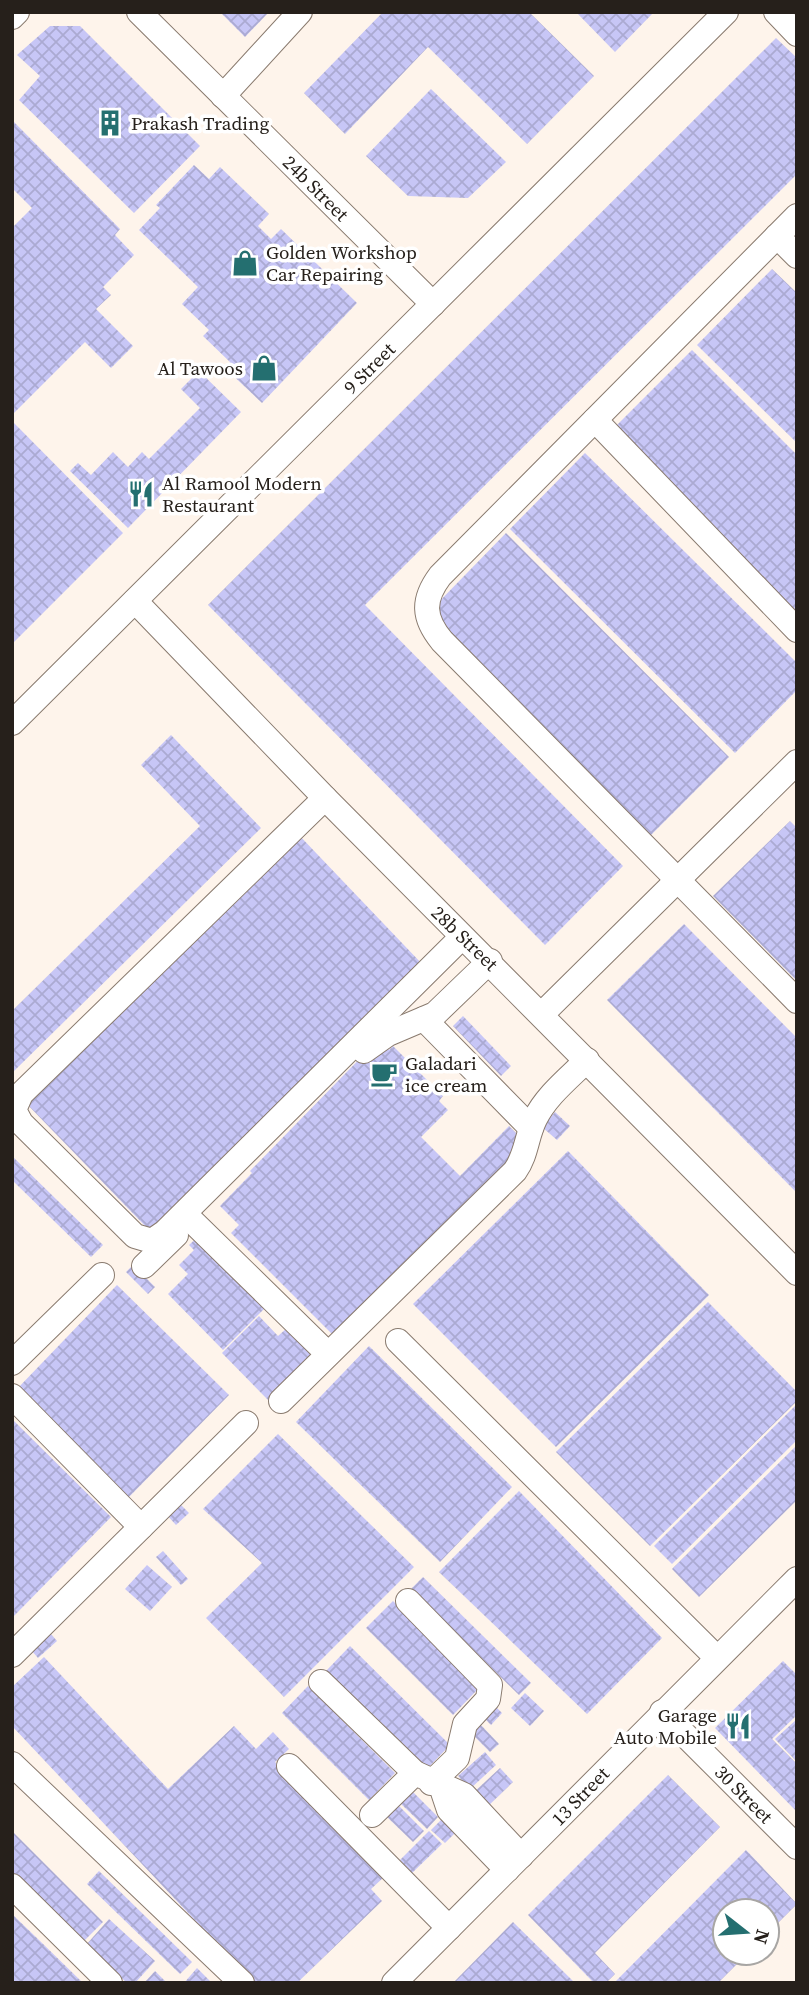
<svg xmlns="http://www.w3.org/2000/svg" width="809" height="1995" font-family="'Source Serif 4',serif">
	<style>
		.building { fill: url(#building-cross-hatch) }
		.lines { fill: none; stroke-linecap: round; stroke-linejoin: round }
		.minor-casing { stroke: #897a6e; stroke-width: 26 }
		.minor { stroke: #fff; stroke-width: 24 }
		.labels { text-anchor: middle; stroke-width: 7; stroke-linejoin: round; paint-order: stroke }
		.poi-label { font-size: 19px; fill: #26201b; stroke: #fff; text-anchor: start }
		.street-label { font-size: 19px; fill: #26201b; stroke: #fff }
	</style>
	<defs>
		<pattern id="building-cross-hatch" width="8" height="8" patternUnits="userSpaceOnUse" patternTransform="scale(1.75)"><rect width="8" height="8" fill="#c7c6f6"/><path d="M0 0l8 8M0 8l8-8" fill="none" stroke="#abaad2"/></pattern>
	</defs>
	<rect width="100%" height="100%" fill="#fef4eb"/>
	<g class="building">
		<path d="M 220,12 L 269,12 L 245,37 Z"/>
		<path d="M 383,12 L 529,12 L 594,76 L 527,144 L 428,47 L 345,134 L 304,93 Z"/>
		<path d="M 576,12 L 654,12 L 615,52 Z"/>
		<path d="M 50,26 L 80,26 L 200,146 L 134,213 L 19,100 L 40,76 L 17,55 Z"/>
		<path d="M 776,38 L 797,58 L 797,174 L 365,605 L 623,866 L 545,945 L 208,605 Z"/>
		<path d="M 431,89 L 506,162 L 468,198 L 408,196 L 366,156 Z"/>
		<path d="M 12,120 L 120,229 L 115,235 L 134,255 L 103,287 L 111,295 L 96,309 L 133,346 L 111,368 L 85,342 L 12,415 L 12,228 L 32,208 L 12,188 Z"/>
		<path d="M 194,165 L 209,179 L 220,167 L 269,214 L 258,226 L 271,239 L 281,229 L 357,303 L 262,403 L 225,368 L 230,362 L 203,336 L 209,330 L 182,304 L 198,287 L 139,230 L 160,208 L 156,205 Z"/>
		<path d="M 772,269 L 797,293 L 797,443 L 697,345 Z"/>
		<path d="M 692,350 L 797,455 L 797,613 L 614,428 Z"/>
		<path d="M 199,371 L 241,412 L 128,528 L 70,471 L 78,463 L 91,475 L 113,452 L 128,467 L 142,452 L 149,459 L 200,408 L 181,389 Z"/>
		<path d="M 12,421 L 123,533 L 12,644 Z"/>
		<path d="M 585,453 L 797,663 L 797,690 L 735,753 L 510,529 Z"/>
		<path d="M 506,533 L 729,757 L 651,835 L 429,612 Z"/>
		<path d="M 171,735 L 261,828 L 12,1073 L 12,1011 L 200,826 L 141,765 Z"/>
		<path d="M 790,821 L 797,828 L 797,981 L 713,896 Z"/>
		<path d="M 297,833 L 423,965 L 150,1231 L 23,1100 Z"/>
		<path d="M 684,924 L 797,1038 L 797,1193 L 607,1000 Z"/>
		<path d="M 463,1016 L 511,1066 L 501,1076 L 453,1026 Z"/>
		<path d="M 379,1039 L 389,1050 L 393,1046 L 443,1096 L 439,1101 L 448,1110 L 421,1137 L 460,1176 L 509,1126 L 528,1145 L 338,1340 L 231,1233 L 239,1225 L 220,1206 L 252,1173 L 250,1171 Z"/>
		<path d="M 555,1112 L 570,1126 L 557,1140 L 542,1127 Z"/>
		<path d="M 568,1151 L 709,1295 L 556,1447 L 413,1304 Z"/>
		<path d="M 12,1156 L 103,1245 L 91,1257 L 12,1180 Z"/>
		<path d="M 202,1233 L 270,1303 L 223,1350 L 168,1294 L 188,1274 L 179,1265 L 194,1250 L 189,1245 Z"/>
		<path d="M 133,1265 L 155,1287 L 148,1294 L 126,1272 Z"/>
		<path d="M 117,1285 L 229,1395 L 128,1498 L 17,1389 Z"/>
		<path d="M 708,1302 L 797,1392 L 797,1401 L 650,1546 L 556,1452 Z"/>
		<path d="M 259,1316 L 278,1336 L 287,1328 L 315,1357 L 269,1401 L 222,1353 Z"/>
		<path d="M 369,1346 L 512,1487 L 440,1562 L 296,1422 Z"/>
		<path d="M 797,1404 L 797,1440 L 672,1564 L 654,1546 Z"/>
		<path d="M 12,1419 L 111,1517 L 12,1618 Z"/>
		<path d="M 278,1434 L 414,1567 L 284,1697 L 206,1618 L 262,1563 L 203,1509 Z"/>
		<path d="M 797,1445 L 797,1500 L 699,1597 L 672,1569 Z"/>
		<path d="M 519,1491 L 662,1638 L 587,1714 L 439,1572 Z"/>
		<path d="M 178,1502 L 189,1513 L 176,1525 L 166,1514 Z"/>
		<path d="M 163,1551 L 188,1579 L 181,1585 L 156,1557 Z"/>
		<path d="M 147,1565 L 172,1587 L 150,1611 L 125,1589 Z"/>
		<path d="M 423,1577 L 531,1683 L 519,1695 L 411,1589 Z"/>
		<path d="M 393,1601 L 479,1688 L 453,1715 L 366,1628 Z"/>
		<path d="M 50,1633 L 57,1641 L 38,1658 L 32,1651 Z"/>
		<path d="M 350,1646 L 450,1745 L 426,1770 L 326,1671 Z"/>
		<path d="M 44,1657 L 168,1789 L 234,1726 L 256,1749 L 273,1732 L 289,1749 L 275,1762 L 384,1877 L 371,1889 L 382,1901 L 297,1983 L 254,1983 L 12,1726 L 12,1687 Z"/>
		<path d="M 783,1661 L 797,1675 L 797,1715 L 772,1739 L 797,1764 L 797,1812 L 715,1728 Z"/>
		<path d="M 308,1686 L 395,1773 L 369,1800 L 282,1713 Z"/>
		<path d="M 525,1693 L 544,1711 L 530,1726 L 511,1708 Z"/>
		<path d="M 496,1707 L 502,1713 L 491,1725 L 485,1719 Z"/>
		<path d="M 797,1719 L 797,1762 L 775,1739 Z"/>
		<path d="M 480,1724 L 499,1744 L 490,1752 L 471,1733 Z"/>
		<path d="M 485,1752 L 496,1765 L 470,1789 L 458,1776 Z"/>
		<path d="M 500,1768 L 513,1782 L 486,1808 L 472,1794 Z"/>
		<path d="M 668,1775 L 720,1827 L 595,1953 L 615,1974 L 606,1983 L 594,1983 L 528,1915 Z"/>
		<path d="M 412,1791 L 438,1817 L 427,1829 L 400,1803 Z"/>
		<path d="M 398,1805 L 424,1831 L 413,1842 L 387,1817 Z"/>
		<path d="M 443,1818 L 457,1831 L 445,1843 L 431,1830 Z"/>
		<path d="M 12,1831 L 103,1922 L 80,1945 L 12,1878 Z"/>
		<path d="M 429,1831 L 442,1844 L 412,1873 L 400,1860 Z"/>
		<path d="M 746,1850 L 797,1904 L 767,1934 L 767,1911 L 725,1911 L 725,1953 L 748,1953 L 718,1983 L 614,1983 Z"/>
		<path d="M 99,1871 L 192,1962 L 180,1974 L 87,1884 Z"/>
		<path d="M 12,1914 L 40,1941 L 83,1983 L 12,1983 Z"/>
		<path d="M 109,1919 L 155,1961 L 135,1983 L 127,1983 L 86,1945 Z"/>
		<path d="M 513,1922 L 575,1983 L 453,1983 Z"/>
		<path d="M 197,1968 L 212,1983 L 184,1983 Z"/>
		<path d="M 155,1971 L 167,1983 L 144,1983 Z"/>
	</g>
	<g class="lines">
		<g class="minor-casing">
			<g id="minor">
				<path d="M 139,12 L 433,304"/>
				<path d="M 776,12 L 797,34"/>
				<path d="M 12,17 L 17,12"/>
				<path d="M 223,96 L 300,12"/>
				<path d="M 797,216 L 440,576 C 422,600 423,618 442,641 L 797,1001"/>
				<path d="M 777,236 L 797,256"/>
				<path d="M 595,420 L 797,630"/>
				<path d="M 135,601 L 325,798 L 797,1273"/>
				<path d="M 12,723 L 726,12"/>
				<path d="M 325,798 L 21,1094 L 14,1110 L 21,1123 L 135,1236 L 152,1241 L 165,1232 L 462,937"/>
				<path d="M 542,1014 L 797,762"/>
				<path d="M 424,1019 L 531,1128"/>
				<path d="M 364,1051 L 388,1034 L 435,1014 L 490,961"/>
				<path d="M 191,1220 L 328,1354"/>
				<path d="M 144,1266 L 176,1235"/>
				<path d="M 398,1341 L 717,1658"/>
				<path d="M 12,1363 L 102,1275"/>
				<path d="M 12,1396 L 141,1527"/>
				<path d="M 281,1401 L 515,1171 C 527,1154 526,1137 535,1119 C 546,1096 569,1078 587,1060"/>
				<path d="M 408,1601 L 490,1685 L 488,1699 L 465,1724 L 457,1758 L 431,1783"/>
				<path d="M 12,1655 L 246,1423"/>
				<path d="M 321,1682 L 415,1773 L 464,1795 L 521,1856"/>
				<path d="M 662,1712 L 797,1847"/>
				<path d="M 12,1764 L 242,1983"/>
				<path d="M 289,1766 L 449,1928"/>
				<path d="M 441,1786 L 449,1810 L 507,1870"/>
				<path d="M 372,1815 L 415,1773"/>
				<path d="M 12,1886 L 110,1983"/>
				<path d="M 394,1983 L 797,1579"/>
			</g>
		</g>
		<use href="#minor" class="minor"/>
	</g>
	<defs>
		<g id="building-bare" transform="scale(2.1)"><path d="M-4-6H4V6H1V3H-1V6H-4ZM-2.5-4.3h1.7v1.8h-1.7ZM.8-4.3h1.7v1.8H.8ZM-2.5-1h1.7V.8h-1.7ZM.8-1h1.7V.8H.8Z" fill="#246f70" stroke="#fff" stroke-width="2.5" paint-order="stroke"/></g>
		<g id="shop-bare" transform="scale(2.1)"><path d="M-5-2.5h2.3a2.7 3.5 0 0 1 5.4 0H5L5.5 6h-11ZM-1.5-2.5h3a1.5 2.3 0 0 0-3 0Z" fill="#246f70" stroke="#fff" stroke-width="2.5" paint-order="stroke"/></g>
		<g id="restaurant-bare" transform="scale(2.1)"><path d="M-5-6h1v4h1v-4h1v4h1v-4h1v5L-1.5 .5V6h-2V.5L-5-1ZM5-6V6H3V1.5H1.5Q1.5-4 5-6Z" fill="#246f70" stroke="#fff" stroke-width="2.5" paint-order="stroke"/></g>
		<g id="cafe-bare" transform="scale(2.1)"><path d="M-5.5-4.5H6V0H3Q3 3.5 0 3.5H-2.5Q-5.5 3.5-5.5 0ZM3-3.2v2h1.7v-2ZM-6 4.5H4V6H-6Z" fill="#246f70" stroke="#fff" stroke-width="2.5" paint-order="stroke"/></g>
	</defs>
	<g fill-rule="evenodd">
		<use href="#building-bare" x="110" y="123"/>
		<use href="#shop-bare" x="245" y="263"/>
		<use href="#shop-bare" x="264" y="368"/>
		<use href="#restaurant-bare" x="141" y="494"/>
		<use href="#cafe-bare" x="384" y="1074"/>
		<use href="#restaurant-bare" x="738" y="1726"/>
	</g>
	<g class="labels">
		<g class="poi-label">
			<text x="131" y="130">Prakash Trading</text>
			<text x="266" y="259">Golden Workshop<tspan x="266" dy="22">Car Repairing</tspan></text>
			<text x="243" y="375" text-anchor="end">Al Tawoos</text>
			<text x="162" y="490">Al Ramool Modern<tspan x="162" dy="22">Restaurant</tspan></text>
			<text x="405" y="1070">Galadari<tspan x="405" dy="22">ice cream</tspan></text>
			<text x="717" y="1722" text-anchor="end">Garage<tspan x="717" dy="22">Auto Mobile</tspan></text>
		</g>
		<g class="street-label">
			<text transform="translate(316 188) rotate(45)" y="7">24b Street</text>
			<text transform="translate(369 368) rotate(-45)" y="7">9 Street</text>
			<text transform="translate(465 938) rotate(44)" y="7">28b Street</text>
			<text transform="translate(744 1794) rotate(45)" y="7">30 Street</text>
			<text transform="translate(580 1796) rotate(-46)" y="7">13 Street</text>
		</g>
	</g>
	<rect width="809" height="1995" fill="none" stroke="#26201b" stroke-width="28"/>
	<g transform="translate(746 1932) rotate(107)"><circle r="33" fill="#ffffff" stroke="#a8a6a4" stroke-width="2"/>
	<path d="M0-5L12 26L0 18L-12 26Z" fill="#246f70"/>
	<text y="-10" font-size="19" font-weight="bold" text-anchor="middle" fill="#26201b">N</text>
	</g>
</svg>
